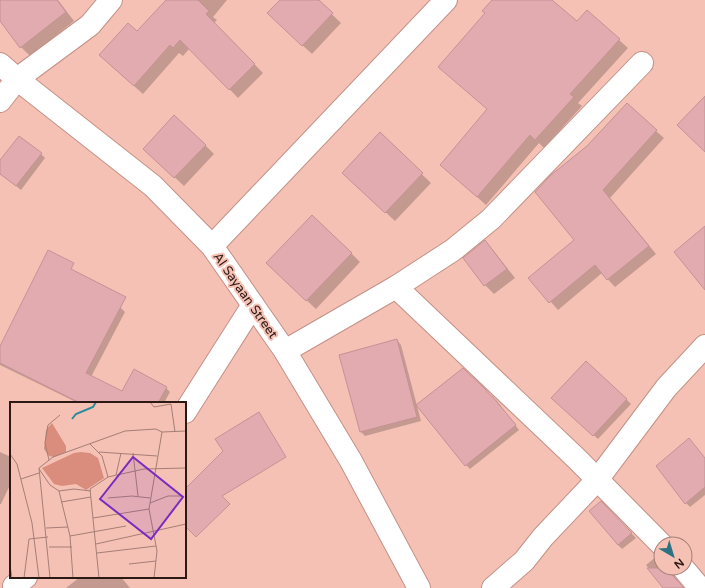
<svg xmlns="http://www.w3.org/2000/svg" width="705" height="588" font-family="'Varela Round',sans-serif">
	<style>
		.shadow { fill: #0003 }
		.building { fill: #e1abb0; stroke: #c59195 }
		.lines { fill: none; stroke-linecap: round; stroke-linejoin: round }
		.minor-casing { stroke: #c49186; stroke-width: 24 }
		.minor { stroke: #fff; stroke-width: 22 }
		.labels { text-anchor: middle; stroke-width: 4; stroke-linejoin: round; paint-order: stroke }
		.street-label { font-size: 13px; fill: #2c1914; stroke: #f6c1b5 }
		.inset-river { fill: none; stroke: #2a8a9c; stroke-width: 2 }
		.inset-road { fill: none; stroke: #a57e75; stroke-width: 1 }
		.view { fill: #7b2cbf; fill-opacity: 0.15; stroke: #7b2cbf; stroke-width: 2 }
		.inset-edge { fill: none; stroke: #2c1914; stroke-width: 2 }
	</style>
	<rect width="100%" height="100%" fill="#f6c1b5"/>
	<g class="shadow">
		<path d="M 8,0 L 58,0 L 74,21 L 30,56 L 21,47 L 0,20 L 0,6 Z"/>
		<path d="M 168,0 L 227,0 L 213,17 L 217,20 L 214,23 L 263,73 L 238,98 L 190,48 L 183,56 L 179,53 L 143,94 L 109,64 Z"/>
		<path d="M 281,0 L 317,0 L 341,23 L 312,54 L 277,22 Z"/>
		<path d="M 493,0 L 551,0 L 578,23 L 619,40 L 628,48 L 578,103 L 582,106 L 544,148 L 539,143 L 486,205 L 441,165 L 488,110 L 486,13 Z"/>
		<path d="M 656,131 L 664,138 L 610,198 L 656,254 L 615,287 L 602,273 L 558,310 L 530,278 L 576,240 L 588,147 Z"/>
		<path d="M 380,134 L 431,183 L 395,221 L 352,181 Z"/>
		<path d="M 205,145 L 214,154 L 184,186 L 153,157 Z"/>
		<path d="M 41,154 L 45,158 L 21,190 L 0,173 L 0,162 Z"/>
		<path d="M 485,241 L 493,250 L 515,278 L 494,294 L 485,285 Z"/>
		<path d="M 351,253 L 360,262 L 316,309 L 276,272 Z"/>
		<path d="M 46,256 L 121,308 L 125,312 L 91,377 L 122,392 L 166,388 L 170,392 L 164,403 L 78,403 L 0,365 L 0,348 Z"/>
		<path d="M 397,340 L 401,345 L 421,421 L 365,436 L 361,432 L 340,355 Z"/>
		<path d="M 491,397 L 497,401 L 519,430 L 470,469 L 466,465 Z"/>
		<path d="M 626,399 L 631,404 L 598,439 L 557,402 Z"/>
		<path d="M 0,452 L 11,457 L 11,483 L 1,504 L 0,504 Z"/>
		<path d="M 705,458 L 705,495 L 690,507 L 686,503 Z"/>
		<path d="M 601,503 L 636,538 L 622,549 L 618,545 Z"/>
		<path d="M 657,556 L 661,557 L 661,568 L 676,568 L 674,575 L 677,581 L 683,588 L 664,588 L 646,565 Z"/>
		<path d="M 80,577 L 121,577 L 130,588 L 66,588 Z"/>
	</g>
	<g class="building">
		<path d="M 0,0 L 57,0 L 66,12 L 20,48 L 0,21 Z"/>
		<path d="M 166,0 L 198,0 L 209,11 L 206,14 L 255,64 L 229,90 L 180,40 L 173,48 L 170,45 L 134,86 L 99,55 L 128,23 L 137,31 Z"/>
		<path d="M 280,0 L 319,0 L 333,13 L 302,46 L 267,13 Z"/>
		<path d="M 492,0 L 552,0 L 577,21 L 587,10 L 620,39 L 570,94 L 574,97 L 535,140 L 530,135 L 477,197 L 440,165 L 487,109 L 438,67 L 485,13 L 482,11 Z"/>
		<path d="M 705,96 L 705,152 L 677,125 Z"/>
		<path d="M 627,103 L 657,130 L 603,190 L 649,246 L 607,280 L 595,265 L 549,303 L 528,278 L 574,240 L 535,192 L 551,175 L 587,146 Z"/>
		<path d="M 174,115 L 206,145 L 174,178 L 143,149 Z"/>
		<path d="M 380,132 L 423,173 L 385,213 L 342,173 Z"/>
		<path d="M 19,136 L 42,153 L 16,186 L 0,174 L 0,160 Z"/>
		<path d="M 312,215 L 352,253 L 306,301 L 266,263 Z"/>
		<path d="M 705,226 L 705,290 L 674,252 Z"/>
		<path d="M 485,240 L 507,269 L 484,286 L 463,258 Z"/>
		<path d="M 48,250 L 74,263 L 71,269 L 126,297 L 86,373 L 122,391 L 134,369 L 167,387 L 158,403 L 80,403 L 0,363 L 0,346 Z"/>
		<path d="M 397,339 L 417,417 L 360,432 L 339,355 Z"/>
		<path d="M 586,361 L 627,399 L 593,436 L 551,398 Z"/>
		<path d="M 463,368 L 485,389 L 491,396 L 492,396 L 516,425 L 465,466 L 416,405 Z"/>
		<path d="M 259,412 L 286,457 L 222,496 L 230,504 L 196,537 L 185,526 L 185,489 L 223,451 L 215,439 Z"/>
		<path d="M 689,438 L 705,458 L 705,487 L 685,504 L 656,466 Z"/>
		<path d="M 601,501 L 632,533 L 618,545 L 589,511 Z"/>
		<path d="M 647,568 L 671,568 L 673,576 L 684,588 L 663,588 Z"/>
	</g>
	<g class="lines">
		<g class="minor-casing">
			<g id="minor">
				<path d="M 0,64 L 17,79 L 153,186 L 212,246 L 285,351 L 351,461 L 419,588"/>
				<path d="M 0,101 L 17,79 L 90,25 L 111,0"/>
				<path d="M 212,246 L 446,0"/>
				<path d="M 396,287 L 577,459 L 661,544"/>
				<path d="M 285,351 L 396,287 L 453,250 L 491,219 L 642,63"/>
				<path d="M 185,412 L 253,305"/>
				<path d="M 683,568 L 700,588"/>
				<path d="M 14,586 L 26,577"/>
				<path d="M 493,588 L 524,561 L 543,537 L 597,480 L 666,388 L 705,346"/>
			</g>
		</g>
		<use href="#minor" class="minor"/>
	</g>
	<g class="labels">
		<g class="street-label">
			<text transform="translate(246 295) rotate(55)" y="5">Al Sayaan Street</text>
		</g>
	</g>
	<g transform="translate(10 402)">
		<rect width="176" height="176" fill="#f6c1b5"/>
		<path d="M 42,21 L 56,44 L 56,50 L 44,55 L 39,54 L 34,47 L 36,28 ZM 71,50 L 80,51 L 88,56 L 94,76 L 76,88 L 66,82 L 52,84 L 44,82 L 32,66 L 64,51 Z" fill="#da8d7c"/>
		<path class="inset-river" d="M 62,17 L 66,12 L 83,5 L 86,0"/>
		<path class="inset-road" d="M 140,0 L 144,5 L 161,2 L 165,30M 176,10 L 176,24M 152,30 L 176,29M 80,42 L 92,54 L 98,75 L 134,67 L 176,66M 89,50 L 147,54M 123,51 L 128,94M 0,52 L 7,62 L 22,121 L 29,176M 39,58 L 35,41 L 38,23 L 50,13M 29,67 L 40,83 L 49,89 L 60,134 L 63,176M 106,73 L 111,51M 11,77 L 29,71M 49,89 L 64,87 L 81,89M 98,96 L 122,94 L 140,96M 51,100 L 81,95M 140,101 L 158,94 L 172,94M 83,116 L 139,107M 36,126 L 58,125M 60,134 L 116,124M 86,142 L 176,122M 39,145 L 62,145M 87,151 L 146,144M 119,162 L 146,159M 0,163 L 2,176M 14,176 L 19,137 L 38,135M 40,176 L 29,66 L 43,55 L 115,29 L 146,27 L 152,30 L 139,107 L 147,149 L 144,176M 89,176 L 80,87 L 98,75"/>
		<path class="view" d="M 123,55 L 173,95 L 141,137 L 90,97 Z"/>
		<rect width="176" height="176" class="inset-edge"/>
	</g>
	<g transform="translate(673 556) rotate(142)"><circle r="19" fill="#f6c1b5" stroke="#a57e75"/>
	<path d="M0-3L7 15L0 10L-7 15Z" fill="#2c7280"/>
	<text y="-6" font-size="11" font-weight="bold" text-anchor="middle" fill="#2c1914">N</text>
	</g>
</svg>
